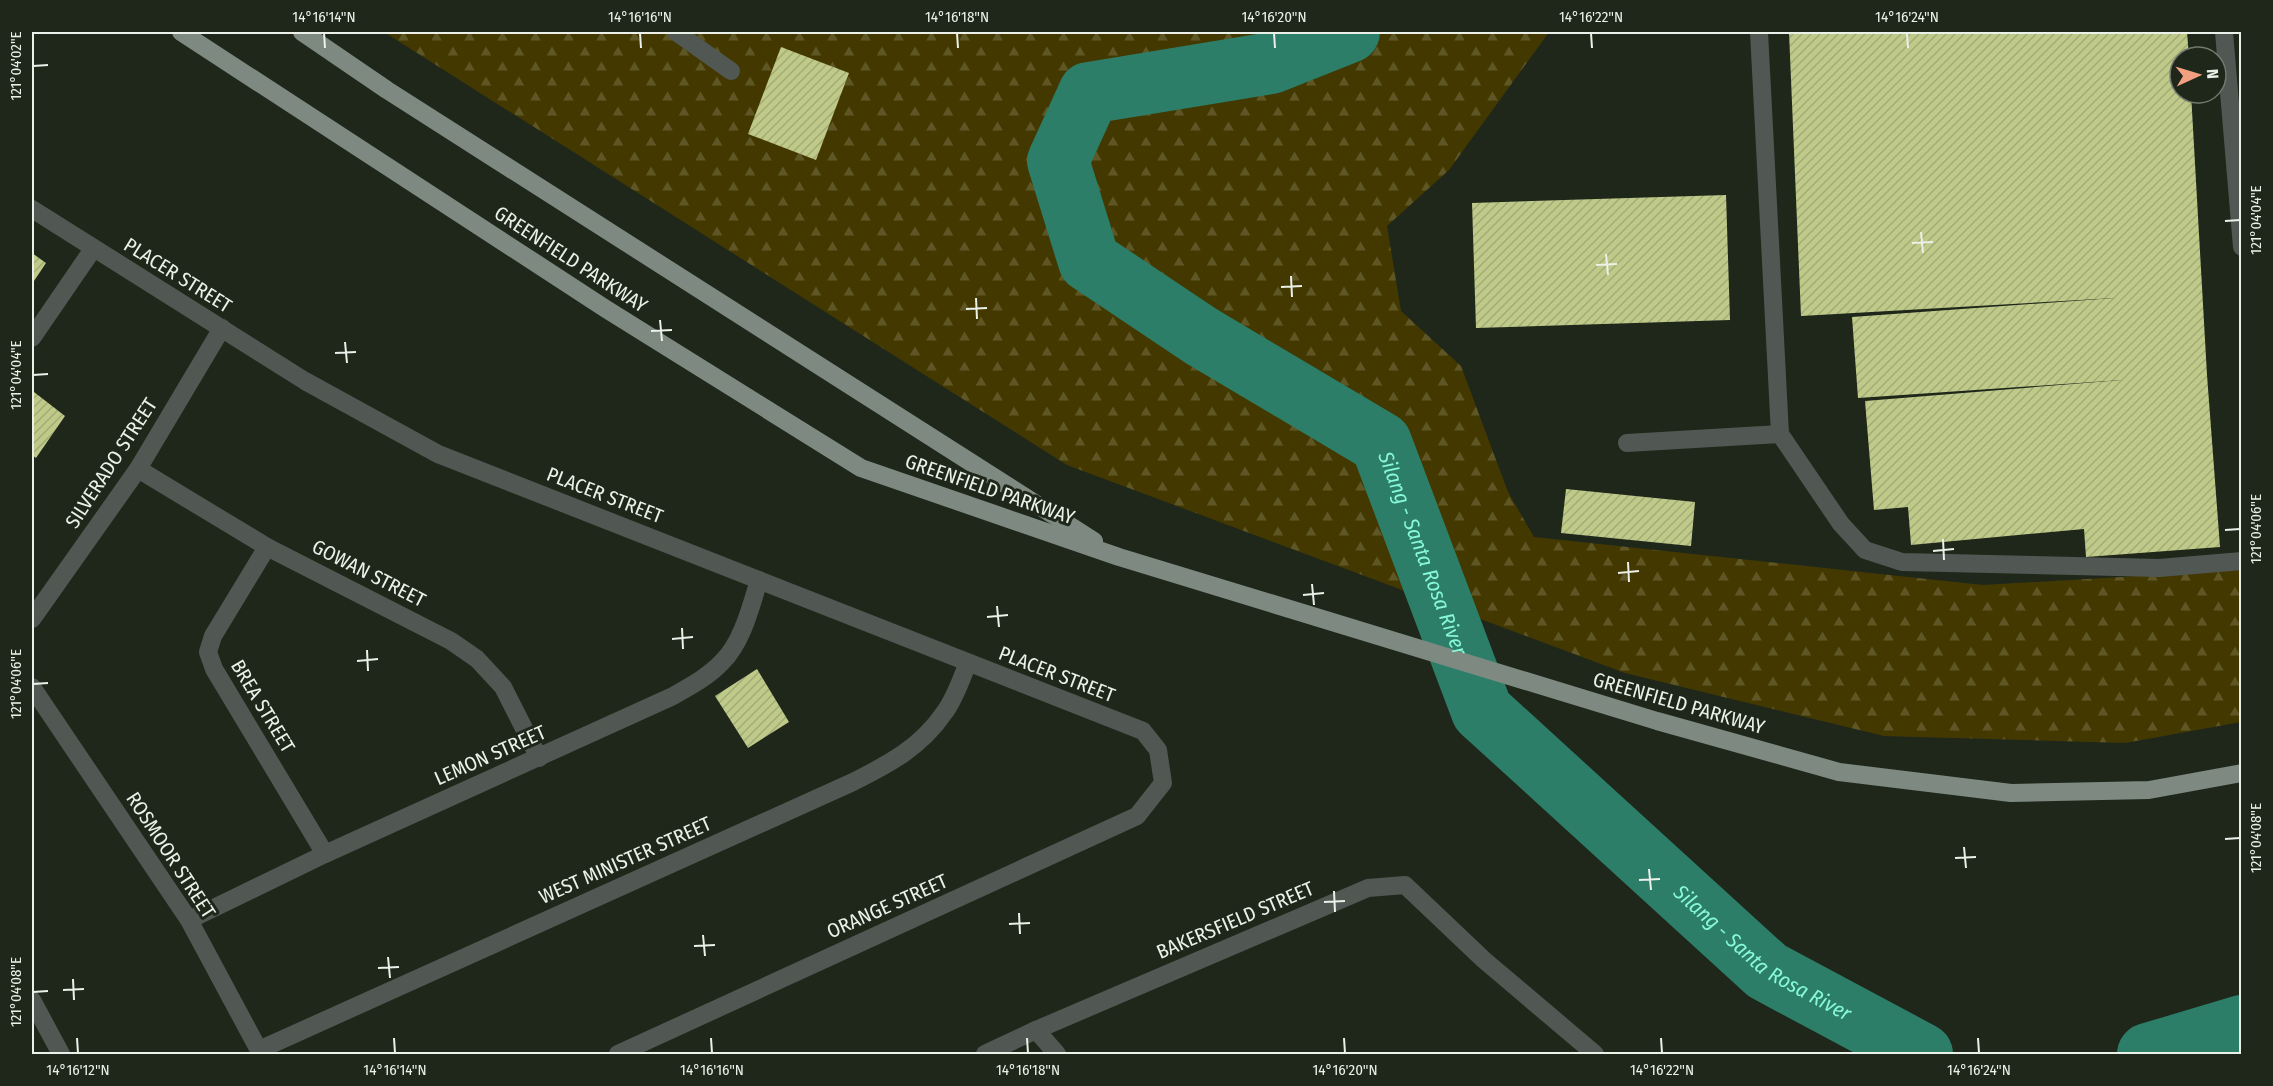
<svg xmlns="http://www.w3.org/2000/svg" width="2273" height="1086" font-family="'Fira Sans Condensed',sans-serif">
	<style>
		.forest { fill: url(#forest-firs) }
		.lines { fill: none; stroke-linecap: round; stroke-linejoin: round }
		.river { stroke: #2c7e68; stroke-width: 62 }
		.building { fill: url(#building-hatch) }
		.minor { stroke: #515853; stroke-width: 18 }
		.major { stroke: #7e8a81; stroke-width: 18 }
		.ticks { fill: none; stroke: #ebf1e9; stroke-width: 2 }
		.labels { text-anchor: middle; stroke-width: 6; stroke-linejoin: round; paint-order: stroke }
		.street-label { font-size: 20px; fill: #ebf1e9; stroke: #1f271b }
		.water-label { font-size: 21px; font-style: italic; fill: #87f9d7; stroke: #1f271b }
		.neatline { fill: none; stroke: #ebf1e9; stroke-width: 2 }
		.ticks-label { font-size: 15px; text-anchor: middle; fill: #ebf1e9 }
	</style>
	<defs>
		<pattern id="forest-firs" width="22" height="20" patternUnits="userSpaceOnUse" patternTransform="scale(1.5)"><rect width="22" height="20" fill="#433900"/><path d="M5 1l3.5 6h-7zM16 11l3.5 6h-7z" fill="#5e5625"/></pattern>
		<pattern id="building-hatch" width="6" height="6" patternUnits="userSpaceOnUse" patternTransform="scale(1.5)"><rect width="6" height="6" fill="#bfca89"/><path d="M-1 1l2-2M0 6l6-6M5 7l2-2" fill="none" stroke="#a1aa78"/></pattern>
	</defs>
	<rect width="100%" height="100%" fill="#1f271b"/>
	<path class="forest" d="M 384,32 L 1549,32 L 1449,170 L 1387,226 L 1401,311 L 1461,366 L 1508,492 L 1534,537 L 1983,585 L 2241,570 L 2241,722 L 2125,743 L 1884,736 L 1625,673 L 1067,465 Z"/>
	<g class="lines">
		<g class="river">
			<path id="s1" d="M 1349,32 L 1271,63 L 1089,93 L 1058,161 L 1089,261 L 1201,336 L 1381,443 L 1482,711 L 1767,971 L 1922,1054"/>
			<path d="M 2148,1054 L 2242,1026"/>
		</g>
	</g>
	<g class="building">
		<path d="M 1789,32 L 2187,32 L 2189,57 L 2180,57 L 2180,93 L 2191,93 L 2207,375 L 2220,547 L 2086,557 L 2084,529 L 1911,545 L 1908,507 L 1874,510 L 1865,401 L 2122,380 L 1858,398 L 1852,317 L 2115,298 L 1801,316 Z"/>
		<path d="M 781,47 L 849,73 L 816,160 L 748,134 Z"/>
		<path d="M 1726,195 L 1730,320 L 1476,328 L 1472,203 Z"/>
		<path d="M 32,253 L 46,263 L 32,284 Z"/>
		<path d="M 34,392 L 65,416 L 36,458 L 32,455 L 32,395 Z"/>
		<path d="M 1566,489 L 1695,502 L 1691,546 L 1561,533 Z"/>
		<path d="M 757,669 L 789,722 L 748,748 L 715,696 Z"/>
	</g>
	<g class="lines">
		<g class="minor">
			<path d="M 676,32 L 731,71"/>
			<path d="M 1759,32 L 1780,434 L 1841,524 L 1865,550 L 1902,562 L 2159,568 L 2242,561"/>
			<path d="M 2224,32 L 2242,247"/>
			<path d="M 32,209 L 305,381 L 438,454 L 1143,731 L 1158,750 L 1163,783 L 1137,816 L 618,1054"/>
			<path d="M 32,338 L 93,249"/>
			<path d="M 1627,443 L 1780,434"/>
			<path d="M 138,469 L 267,547 L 451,641 L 477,659 L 503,687 L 539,758"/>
			<path d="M 267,547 L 213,636 L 208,652 L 214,669 L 325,854"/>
			<path d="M 32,619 L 138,469 L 222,328"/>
			<path d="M 32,687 L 189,920 L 261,1054"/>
			<path d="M 189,920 L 325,854 L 671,697 C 689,687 708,677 722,662 C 742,643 751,606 759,580"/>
			<path d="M 32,1000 L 61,1054"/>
			<path d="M 1036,1030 L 1057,1054"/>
			<path d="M 259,1050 L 853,782 C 889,764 921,747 944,713 C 955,699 961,679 968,663"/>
			<path d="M 985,1054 L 1036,1030 L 1368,888 L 1405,885 L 1484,960 L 1595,1054"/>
		</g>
		<g class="major">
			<path d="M 181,32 L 606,309 L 861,468 L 1119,557 L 1657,721 L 1839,772 L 2011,793 L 2149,790 L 2242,773"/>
			<path d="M 302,32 L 387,90 L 1094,541"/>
		</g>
	</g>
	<path class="ticks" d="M 324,33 L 325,48M 640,33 L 641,48M 957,33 L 958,48M 1274,33 L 1275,48M 1591,33 L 1592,48M 1907,33 L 1908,48M 33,66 L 48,65M 2225,221 L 2240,220M 1921,232 L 1923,253M 1912,243 L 1933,242M 1606,254 L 1608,275M 1596,265 L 1617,264M 1291,276 L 1292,297M 1281,287 L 1302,286M 976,298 L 977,319M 966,309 L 987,308M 660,320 L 662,341M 651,331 L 672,330M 345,342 L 347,363M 335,353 L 356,352M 33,375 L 48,374M 2225,530 L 2240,529M 1943,539 L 1944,560M 1933,551 L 1954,549M 1628,562 L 1629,582M 1618,573 L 1639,571M 1312,584 L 1314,605M 1303,595 L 1324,593M 997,606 L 999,627M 987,617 L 1008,615M 682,628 L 683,649M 672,639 L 693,637M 367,650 L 368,671M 357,661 L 378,659M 33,684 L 48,683M 2225,839 L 2240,838M 1964,847 L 1966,868M 1955,858 L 1976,857M 1649,869 L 1651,890M 1639,880 L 1660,879M 1334,891 L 1335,912M 1324,902 L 1345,901M 1019,913 L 1020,934M 1009,924 L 1030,923M 703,935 L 705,956M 694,946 L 715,945M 388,957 L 390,978M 378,968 L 399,967M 73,979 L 74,1000M 63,990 L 84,989M 33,992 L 48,991M 77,1038 L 78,1053M 394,1038 L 395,1053M 711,1038 L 712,1053M 1027,1038 L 1028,1053M 1344,1038 L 1345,1053M 1661,1038 L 1662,1053M 1978,1038 L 1979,1053"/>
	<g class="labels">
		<g class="street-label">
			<text transform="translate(571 259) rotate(33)" y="7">GREENFIELD PARKWAY</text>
			<text transform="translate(178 275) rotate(32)" y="7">PLACER STREET</text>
			<text transform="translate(111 463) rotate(-57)" y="7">SILVERADO STREET</text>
			<text transform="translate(990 489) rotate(19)" y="7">GREENFIELD PARKWAY</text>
			<text transform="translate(605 495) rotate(21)" y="7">PLACER STREET</text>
			<text transform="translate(369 573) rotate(27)" y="7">GOWAN STREET</text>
			<text transform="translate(1057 674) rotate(21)" y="7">PLACER STREET</text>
			<text transform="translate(1679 703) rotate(16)" y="7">GREENFIELD PARKWAY</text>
			<text transform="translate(263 706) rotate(59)" y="7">BREA STREET</text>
			<text transform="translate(490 755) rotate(-24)" y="7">LEMON STREET</text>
			<text transform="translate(171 855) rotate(57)" y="7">ROSMOOR STREET</text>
			<text transform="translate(625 860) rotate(-24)" y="7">WEST MINISTER STREET</text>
			<text transform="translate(887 906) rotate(-24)" y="7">ORANGE STREET</text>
			<text transform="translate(1235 920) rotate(-23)" y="7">BAKERSFIELD STREET</text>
		</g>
		<g class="water-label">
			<text dy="7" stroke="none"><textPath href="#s1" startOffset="910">Silang - Santa Rosa River</textPath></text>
			<text dy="7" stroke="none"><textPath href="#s1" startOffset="1450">Silang - Santa Rosa River</textPath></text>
		</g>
	</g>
	<rect width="2273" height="1086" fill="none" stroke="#1f271b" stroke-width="66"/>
	<g transform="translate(2198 75) rotate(86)"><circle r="28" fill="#1f271b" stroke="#71786d" stroke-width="1.5"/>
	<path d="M0-4.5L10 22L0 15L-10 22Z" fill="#f2a080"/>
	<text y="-9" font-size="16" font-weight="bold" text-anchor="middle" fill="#ebf1e9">N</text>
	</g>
	<rect x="33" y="33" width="2207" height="1020" class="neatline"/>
	<g class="ticks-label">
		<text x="324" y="22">14°16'14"N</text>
		<text x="640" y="22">14°16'16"N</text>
		<text x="957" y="22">14°16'18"N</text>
		<text x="1274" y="22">14°16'20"N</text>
		<text x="1591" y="22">14°16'22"N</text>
		<text x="1907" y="22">14°16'24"N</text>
		<text transform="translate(16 66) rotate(-90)" y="5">121°04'02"E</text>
		<text transform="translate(2256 220) rotate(-90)" y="5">121°04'04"E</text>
		<text transform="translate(16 375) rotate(-90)" y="5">121°04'04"E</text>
		<text transform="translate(2256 529) rotate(-90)" y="5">121°04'06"E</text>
		<text transform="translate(16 684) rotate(-90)" y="5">121°04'06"E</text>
		<text transform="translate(2256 838) rotate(-90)" y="5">121°04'08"E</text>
		<text transform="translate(16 992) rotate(-90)" y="5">121°04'08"E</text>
		<text x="78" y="1075">14°16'12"N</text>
		<text x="395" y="1075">14°16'14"N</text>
		<text x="712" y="1075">14°16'16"N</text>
		<text x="1028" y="1075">14°16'18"N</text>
		<text x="1345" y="1075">14°16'20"N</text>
		<text x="1662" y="1075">14°16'22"N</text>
		<text x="1979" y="1075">14°16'24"N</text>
	</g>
</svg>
